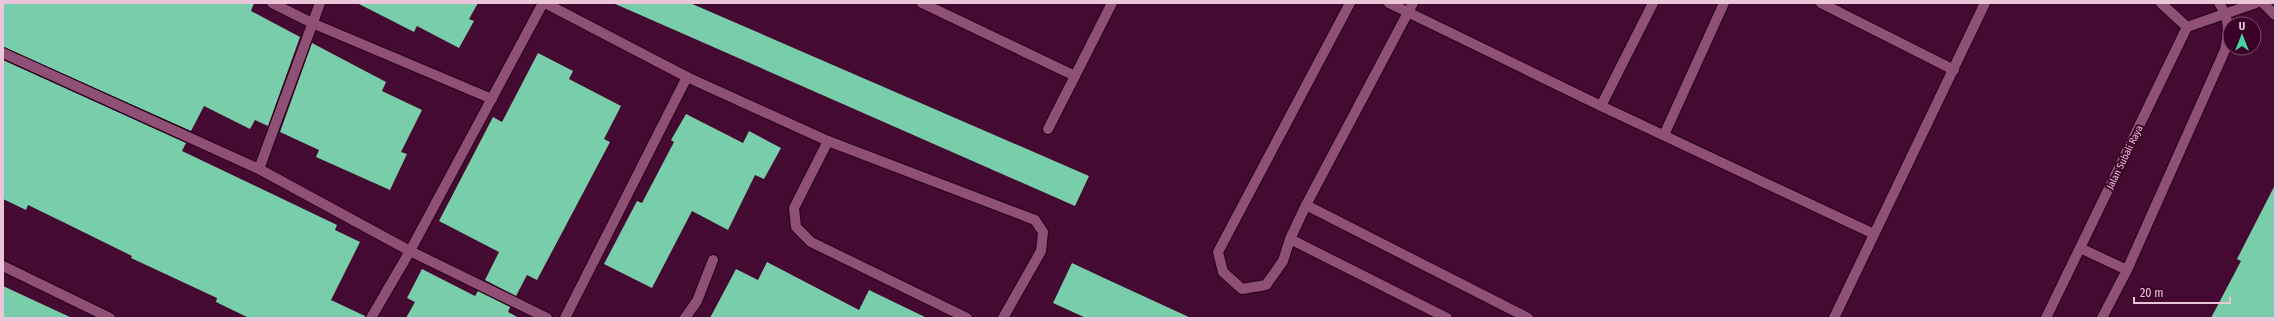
<svg xmlns="http://www.w3.org/2000/svg" width="2278" height="321" font-family="'Fira Sans Condensed',sans-serif">
	<style>
		.building { fill: #78ceaa }
		.lines { fill: none; stroke-linecap: round; stroke-linejoin: round }
		.minor-casing { stroke: #240017; stroke-width: 12 }
		.tertiary-casing { stroke: #240017; stroke-width: 12 }
		.minor { stroke: #904f75; stroke-width: 10 }
		.tertiary { stroke: #904f75; stroke-width: 10 }
		.labels { text-anchor: middle; stroke-width: 4; stroke-linejoin: round; paint-order: stroke }
		.street-label { font-size: 10px; fill: #ebc5d9; stroke: #3a0027 }
	</style>
	<rect width="100%" height="100%" fill="#450a31"/>
	<g class="building">
		<path d="M 3,3 L 254,3 L 251,11 L 300,37 L 268,126 L 255,120 L 250,129 L 204,106 L 191,131 L 3,47 Z"/>
		<path d="M 357,3 L 478,3 L 469,19 L 474,21 L 459,48 L 417,26 L 414,32 Z"/>
		<path d="M 613,3 L 690,3 L 1089,176 L 1075,206 Z"/>
		<path d="M 312,43 L 386,82 L 382,91 L 422,110 L 401,152 L 407,154 L 390,190 L 316,157 L 319,150 L 280,132 Z"/>
		<path d="M 538,53 L 573,71 L 569,79 L 621,106 L 604,139 L 610,142 L 537,280 L 527,275 L 516,296 L 485,280 L 499,252 L 439,221 L 493,117 L 502,122 Z"/>
		<path d="M 3,60 L 186,143 L 182,151 L 337,225 L 335,230 L 360,242 L 331,300 L 365,316 L 365,318 L 249,318 L 216,302 L 217,298 L 131,258 L 132,256 L 61,221 L 28,205 L 26,210 L 3,199 Z"/>
		<path d="M 686,114 L 743,143 L 749,131 L 781,148 L 764,179 L 755,175 L 728,230 L 692,211 L 652,288 L 604,264 L 637,201 L 642,203 L 674,142 L 671,140 Z"/>
		<path d="M 2275,185 L 2275,318 L 2211,318 L 2241,261 L 2237,259 Z"/>
		<path d="M 767,262 L 859,310 L 869,290 L 927,318 L 710,318 L 736,269 L 758,280 Z"/>
		<path d="M 1072,263 L 1104,278 L 1191,318 L 1086,318 L 1053,303 Z"/>
		<path d="M 422,269 L 475,296 L 478,291 L 510,307 L 508,312 L 519,318 L 406,318 L 415,302 L 407,298 Z"/>
		<path d="M 3,286 L 72,318 L 3,318 Z"/>
	</g>
	<g class="lines">
		<g class="minor-casing">
			<g id="minor">
				<path d="M 272,3 L 312,23 L 492,99"/>
				<path d="M 545,3 L 687,77 L 828,141 L 1035,220 L 1043,232 L 1041,251 L 1003,318"/>
				<path d="M 922,3 L 1075,76 L 1112,3"/>
				<path d="M 1350,3 L 1218,252 L 1223,272 L 1242,289 L 1266,285 L 1283,261 L 1290,239 L 1306,205 L 1413,3"/>
				<path d="M 1389,3 L 1601,106 L 1874,234"/>
				<path d="M 1821,3 L 1954,70"/>
				<path d="M 2263,3 L 2275,15"/>
				<path d="M 2187,27 L 2256,3"/>
				<path d="M 3,53 L 259,169 L 410,251 L 547,318"/>
				<path d="M 1601,106 L 1653,3"/>
				<path d="M 1048,129 L 1075,76"/>
				<path d="M 1664,135 L 1724,3"/>
				<path d="M 828,141 L 794,208 L 796,227 L 811,242 L 967,318"/>
				<path d="M 259,169 L 320,3"/>
				<path d="M 1306,205 L 1528,318"/>
				<path d="M 1290,239 L 1447,318"/>
				<path d="M 2080,248 L 2127,270"/>
				<path d="M 371,318 L 410,251 L 543,3"/>
				<path d="M 565,318 L 687,77"/>
				<path d="M 685,318 L 697,301 L 713,260"/>
				<path d="M 1834,318 L 1985,3"/>
				<path d="M 2046,318 L 2187,27 L 2161,3"/>
				<path d="M 2102,318 L 2127,270 L 2225,50 C 2229,31 2230,19 2219,3"/>
			</g>
		</g>
		<g class="tertiary-casing">
			<path id="tertiary" d="M 3,266 L 110,318"/>
		</g>
		<use href="#minor" class="minor"/>
		<use href="#tertiary" class="tertiary"/>
	</g>
	<g class="labels">
		<g class="street-label">
			<text transform="translate(2124 157) rotate(-64)" y="4">Jalan Subali Raya</text>
		</g>
	</g>
	<rect width="2278" height="321" fill="none" stroke="#ebc5d9" stroke-width="8"/>
	<g transform="translate(2242 36)"><circle r="19" fill="#3a0027" stroke="#814f6e"/>
	<path d="M0-3L7 15L0 10L-7 15Z" fill="#42d4a0"/>
	<text y="-6" font-size="11" font-weight="bold" text-anchor="middle" fill="#ebc5d9">U</text>
	</g>
	<path d="M2134 297v6h96v-6" fill="none" stroke="#ebc5d9" stroke-width="2"/>
	<text x="2140" y="297" font-size="12" fill="#ebc5d9" stroke="#3a0027" stroke-width="3" paint-order="stroke">20 m</text>
</svg>
